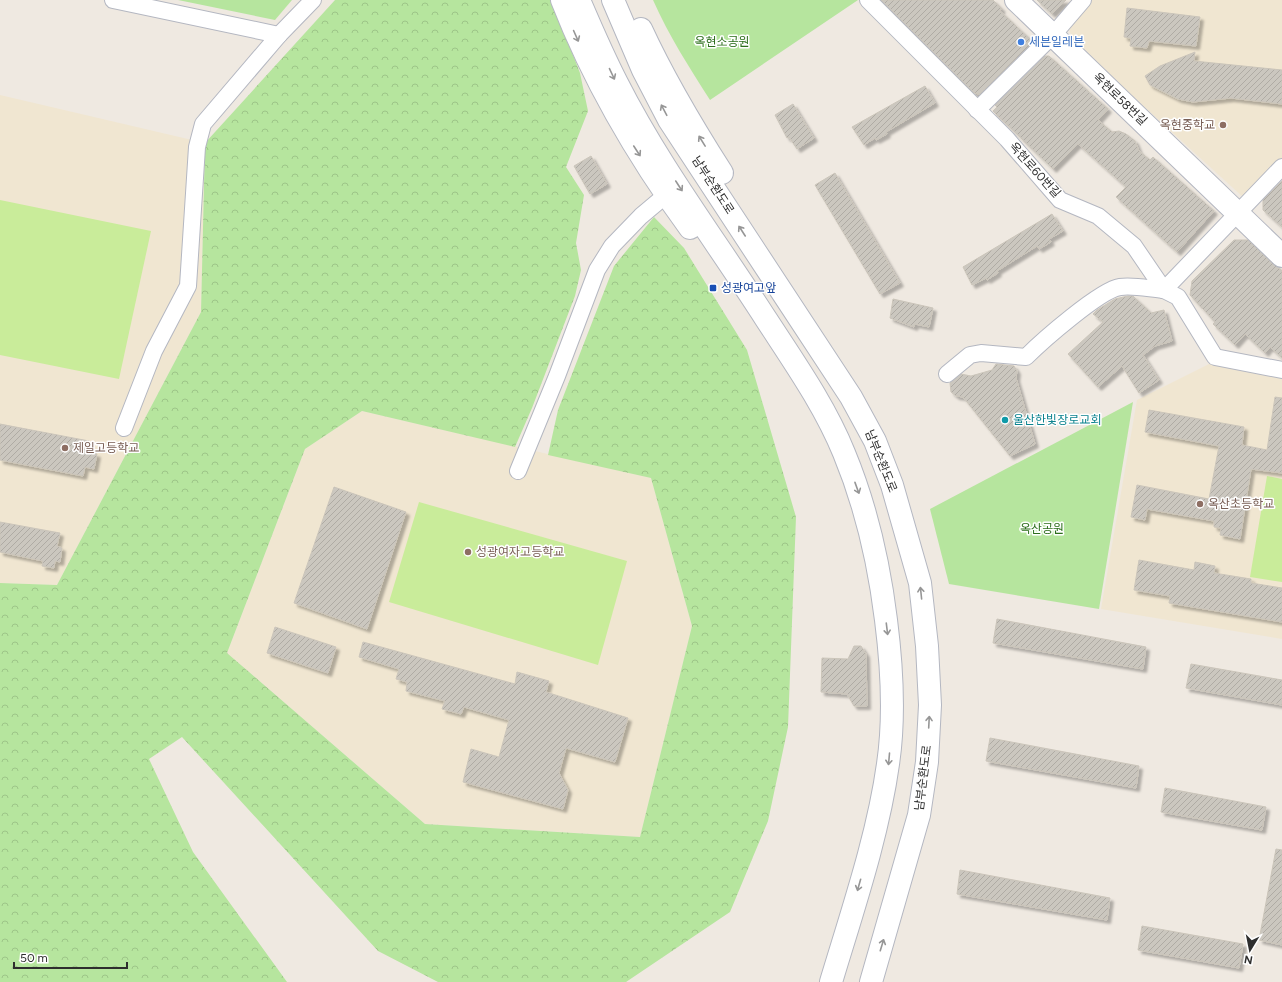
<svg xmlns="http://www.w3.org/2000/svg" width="1282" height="982" font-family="Figtree,'Noto Sans KR',sans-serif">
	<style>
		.education { fill: #f0e6d1 }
		.forest { fill: url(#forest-crowns) }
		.park { fill: #b6e59e }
		.pitch { fill: #c9ec9a }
		.building { fill: url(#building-hatch); stroke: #cbc5ba; filter: url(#shadow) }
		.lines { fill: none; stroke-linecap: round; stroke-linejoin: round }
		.minor-casing { stroke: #b4b7c1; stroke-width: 18 }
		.secondary-casing { stroke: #b4b7c1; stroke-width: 24 }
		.minor { stroke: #fff; stroke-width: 16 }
		.secondary { stroke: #fff; stroke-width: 22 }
		.oneway { stroke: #969696 }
		.shop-dot { fill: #3f7fe0; stroke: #fff; stroke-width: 1.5 }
		.education-dot { fill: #8d6e63; stroke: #fff; stroke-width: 1.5 }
		.transit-dot { fill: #1a4fb4; stroke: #fff; stroke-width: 1.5 }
		.culture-dot { fill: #0f9aa8; stroke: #fff; stroke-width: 1.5 }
		.labels { text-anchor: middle; stroke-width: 3; stroke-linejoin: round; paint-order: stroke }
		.park-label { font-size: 12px; fill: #2c6e1b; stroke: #fff }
		.shop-label { font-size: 12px; fill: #366cbe; stroke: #fff; text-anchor: start }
		.street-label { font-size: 12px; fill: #2e2e2e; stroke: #fff }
		.education-label { font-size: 12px; fill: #785e54; stroke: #fff; text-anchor: start }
		.transit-label { font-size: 12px; fill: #164399; stroke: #fff; text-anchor: start }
		.culture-label { font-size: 12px; fill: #0d838f; stroke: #fff; text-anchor: start }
	</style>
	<defs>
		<pattern id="forest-crowns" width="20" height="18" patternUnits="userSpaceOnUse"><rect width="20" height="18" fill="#b6e59e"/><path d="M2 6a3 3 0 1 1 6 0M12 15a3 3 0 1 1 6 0" fill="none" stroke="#9dc588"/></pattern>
		<pattern id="building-hatch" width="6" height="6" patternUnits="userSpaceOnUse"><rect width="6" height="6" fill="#cbc7bf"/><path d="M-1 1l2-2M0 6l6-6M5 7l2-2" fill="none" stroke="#afaba4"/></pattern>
		<filter id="shadow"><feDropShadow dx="3.5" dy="3.5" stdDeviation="1" flood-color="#0004"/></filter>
	</defs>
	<rect width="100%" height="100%" fill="#efe9e1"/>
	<g class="education">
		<path d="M 1091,0 L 1282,0 L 1282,160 L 1245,199 L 1127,91 L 1071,36 L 1069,27 Z"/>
		<path d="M 0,95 L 205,143 L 201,312 L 57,585 L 0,583 Z"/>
		<path d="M 1215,361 L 1282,375 L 1282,639 L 1101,609 L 1137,400 Z"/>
		<path d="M 362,411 L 651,478 L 692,626 L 640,837 L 425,824 L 227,653 L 305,449 Z"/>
	</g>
	<path class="forest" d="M 335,0 L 552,0 L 580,73 L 588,111 L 566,167 L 584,195 L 576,243 L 581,270 L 575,296 L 532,408 L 515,447 L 362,411 L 305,449 L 227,653 L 425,824 L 640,837 L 692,626 L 651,478 L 548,455 L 558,410 L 614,266 L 654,217 L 684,248 L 747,350 L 796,517 L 788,727 L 768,821 L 730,912 L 626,982 L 438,982 L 378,951 L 182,737 L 149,759 L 193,852 L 287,982 L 0,982 L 0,583 L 57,585 L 201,312 L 205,143 Z"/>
	<g class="park">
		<path d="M 178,0 L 292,0 L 275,20 Z"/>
		<path d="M 653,0 L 858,0 L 710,100 C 689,67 669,36 653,0 Z"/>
		<path d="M 1133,402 L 1099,609 L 949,584 L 930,509 Z"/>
	</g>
	<g class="pitch">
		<path d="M 0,200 L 151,231 L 119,379 L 0,355 Z"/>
		<path d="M 1267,476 L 1282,479 L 1282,582 L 1250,577 Z"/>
		<path d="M 419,502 L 627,561 L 598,665 L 389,602 Z"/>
	</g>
	<g class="building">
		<path d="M 881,0 L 993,0 L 1002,9 L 1000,11 L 1031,40 L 1028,43 L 1030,45 L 980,94 L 974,93 Z"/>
		<path d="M 1037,0 L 1066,0 L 1052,14 Z"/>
		<path d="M 1127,8 L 1200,17 L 1196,46 L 1149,41 L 1147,48 L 1130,46 L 1131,38 L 1124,37 Z"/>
		<path d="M 1195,52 L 1194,61 L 1282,70 L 1282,104 L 1231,98 L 1193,102 L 1178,99 L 1150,85 L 1145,76 L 1160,66 Z"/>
		<path d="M 1045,56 L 1049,56 L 1108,109 L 1098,120 L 1112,132 L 1119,131 L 1126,134 L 1135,141 L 1139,151 L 1150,160 L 1153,157 L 1214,211 L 1177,252 L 1116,197 L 1126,187 L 1078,144 L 1053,169 L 993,111 L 997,107 L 995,105 Z"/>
		<path d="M 925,86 L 935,103 L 886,132 L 887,134 L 876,140 L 875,138 L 864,145 L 852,127 Z"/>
		<path d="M 793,104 L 814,138 L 797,149 L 789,137 L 787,138 L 775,115 Z"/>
		<path d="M 591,156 L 607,184 L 590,194 L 574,166 Z"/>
		<path d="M 835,173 L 900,283 L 880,294 L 815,185 Z"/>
		<path d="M 1282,181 L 1282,227 L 1263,210 L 1263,200 Z"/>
		<path d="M 1052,214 L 1063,231 L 1049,239 L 1051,242 L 1039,249 L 1037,246 L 997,271 L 998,273 L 987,280 L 986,278 L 972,285 L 963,267 Z"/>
		<path d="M 1234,240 L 1248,240 L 1282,271 L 1282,358 L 1270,347 L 1265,353 L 1245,334 L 1235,345 L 1213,324 L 1215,322 L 1190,295 L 1192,281 Z"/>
		<path d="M 1128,296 L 1133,296 L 1151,313 L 1164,310 L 1172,341 L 1155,346 L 1143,355 L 1159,380 L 1139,393 L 1122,366 L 1098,387 L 1068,354 L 1103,322 L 1093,314 L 1097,310 L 1115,299 Z"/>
		<path d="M 893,299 L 933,308 L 929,327 L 915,324 L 914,327 L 890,318 Z"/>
		<path d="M 996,364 L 1014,366 L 1017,371 L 1016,378 L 1035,444 L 1010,456 L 963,397 L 956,396 L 951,392 L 950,383 L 961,374 L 971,376 L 992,370 Z"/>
		<path d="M 1275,397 L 1282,398 L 1282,473 L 1251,469 L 1240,539 L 1220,535 L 1221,528 L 1214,527 L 1214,521 L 1147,509 L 1145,520 L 1131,517 L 1137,485 L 1209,499 L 1219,446 L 1145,432 L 1149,410 L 1244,427 L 1242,445 L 1267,450 Z"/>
		<path d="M 0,424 L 89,441 L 87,452 L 97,454 L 94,469 L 85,467 L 83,476 L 0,460 Z"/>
		<path d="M 334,487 L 406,512 L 367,629 L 294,603 Z"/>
		<path d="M 0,522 L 60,533 L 57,546 L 62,548 L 60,562 L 55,561 L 54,568 L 42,566 L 43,561 L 0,552 Z"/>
		<path d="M 1139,560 L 1194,570 L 1195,562 L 1215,566 L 1214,573 L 1251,579 L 1251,583 L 1282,588 L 1282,622 L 1169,603 L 1170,596 L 1134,590 Z"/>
		<path d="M 997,619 L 1146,647 L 1143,669 L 993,643 Z"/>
		<path d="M 275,627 L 336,647 L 328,673 L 267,653 Z"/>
		<path d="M 363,642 L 515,684 L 517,672 L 549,681 L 546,692 L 628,718 L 615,762 L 566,748 L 559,773 L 568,790 L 563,809 L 463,782 L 471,749 L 499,757 L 509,720 L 464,707 L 461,714 L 442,709 L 445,701 L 406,691 L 407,682 L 396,679 L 399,669 L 359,657 Z"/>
		<path d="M 854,646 L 861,646 L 866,654 L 867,706 L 854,706 L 847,694 L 821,692 L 822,658 L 848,659 Z"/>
		<path d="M 1191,664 L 1282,680 L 1282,705 L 1186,688 Z"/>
		<path d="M 990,738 L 1139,766 L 1136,788 L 986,761 Z"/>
		<path d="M 1165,788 L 1266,807 L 1262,830 L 1161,812 Z"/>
		<path d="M 1276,849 L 1282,850 L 1282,945 L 1259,940 Z"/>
		<path d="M 960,870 L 1110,898 L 1107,920 L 957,894 Z"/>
		<path d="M 1142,926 L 1243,944 L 1239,968 L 1138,950 Z"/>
	</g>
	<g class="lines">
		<g class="minor-casing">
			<g id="minor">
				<path d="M 113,0 L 279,35"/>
				<path d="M 868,0 L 1007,139 L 1060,200 L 1098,216 L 1134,246 L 1164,290 L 1178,297 L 1215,357 L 1282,370"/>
				<path d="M 977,110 L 1053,35 L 1083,0"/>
				<path d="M 1164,290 L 1282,167"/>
				<path d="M 947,374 L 970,355 L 981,353 L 1026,357 C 1042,341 1100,290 1120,287 C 1134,285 1150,289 1164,290"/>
				<path d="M 124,428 L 154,351 L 188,286 L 197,147 L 203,124 L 279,35 L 313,0"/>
				<path d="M 518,471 L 557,376 L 597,270 L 612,246 L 641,216 L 666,195"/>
			</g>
		</g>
		<g class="secondary-casing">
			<g id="secondary">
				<path d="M 562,0 C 594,82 638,157 690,228"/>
				<path d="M 579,0 C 591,28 603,56 617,83 C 659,166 716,241 766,319 C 794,362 825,406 844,453 C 866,506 879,563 886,620 C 892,667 895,717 888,764 C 878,836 852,912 831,982"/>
				<path d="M 613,0 L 643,70 L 669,120 L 851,397 L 875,441 L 892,485 L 920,583 L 927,646 L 930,705 L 927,762 L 919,815 L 871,982"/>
				<path d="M 1016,0 L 1282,256"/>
				<path d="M 641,29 C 664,79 692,126 722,173"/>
			</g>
		</g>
		<use href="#minor" class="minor"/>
		<use href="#secondary" class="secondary"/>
	</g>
	<defs><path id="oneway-shaft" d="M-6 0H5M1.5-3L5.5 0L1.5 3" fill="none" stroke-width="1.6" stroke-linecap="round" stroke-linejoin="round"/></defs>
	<g class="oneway">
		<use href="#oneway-shaft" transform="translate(576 36) rotate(66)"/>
		<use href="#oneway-shaft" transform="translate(612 74) rotate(65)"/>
		<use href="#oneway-shaft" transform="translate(664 110) rotate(-118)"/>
		<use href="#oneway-shaft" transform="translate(702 141) rotate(-122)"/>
		<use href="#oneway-shaft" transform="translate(637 151) rotate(57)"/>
		<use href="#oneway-shaft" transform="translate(679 186) rotate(57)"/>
		<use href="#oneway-shaft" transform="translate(742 231) rotate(-123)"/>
		<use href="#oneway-shaft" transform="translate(857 488) rotate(70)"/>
		<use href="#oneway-shaft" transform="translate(921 593) rotate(-96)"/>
		<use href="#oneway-shaft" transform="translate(887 629) rotate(83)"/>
		<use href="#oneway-shaft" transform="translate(929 722) rotate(-87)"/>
		<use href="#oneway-shaft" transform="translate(889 759) rotate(95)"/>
		<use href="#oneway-shaft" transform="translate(859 885) rotate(106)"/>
		<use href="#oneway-shaft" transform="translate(882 945) rotate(-73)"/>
	</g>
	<circle class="shop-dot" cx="1021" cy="42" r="4"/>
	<g class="education-dot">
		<circle cx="1223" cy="125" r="4"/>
		<circle cx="65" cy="448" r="4"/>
		<circle cx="1200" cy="504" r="4"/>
		<circle cx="468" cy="552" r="4"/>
	</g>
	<rect class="transit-dot" x="709" y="284" width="8" height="8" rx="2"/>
	<circle class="culture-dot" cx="1005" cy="420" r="4"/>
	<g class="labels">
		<g class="park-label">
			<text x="722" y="46">옥현소공원</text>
			<text x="1042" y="533">옥산공원</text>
		</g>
		<g class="shop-label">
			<text x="1029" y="46">세븐일레븐</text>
		</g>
		<g class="street-label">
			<text transform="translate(1120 99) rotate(44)" y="4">옥현로58번길</text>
			<text transform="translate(1035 170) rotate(48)" y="4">옥현로60번길</text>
			<text transform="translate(713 185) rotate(57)" y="4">남부순환도로</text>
			<text transform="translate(881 461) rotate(68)" y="4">남부순환도로</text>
			<text transform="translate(923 778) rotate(-83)" y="4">남부순환도로</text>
		</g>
		<g class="education-label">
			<text x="1215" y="129" text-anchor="end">옥현중학교</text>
			<text x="73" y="452">제일고등학교</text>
			<text x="1208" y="508">옥산초등학교</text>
			<text x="476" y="556">성광여자고등학교</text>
		</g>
		<g class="transit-label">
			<text x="721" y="292">성광여고앞</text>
		</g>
		<g class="culture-label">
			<text x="1013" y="424">울산한빛장로교회</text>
		</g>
	</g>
	<g transform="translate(1250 950) rotate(190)" stroke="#ffffff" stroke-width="3" paint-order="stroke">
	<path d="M0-3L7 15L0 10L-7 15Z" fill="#2e2e2e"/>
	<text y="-6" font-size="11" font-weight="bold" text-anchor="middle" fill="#2e2e2e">N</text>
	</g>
	<path d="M14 962v6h113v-6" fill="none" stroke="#2e2e2e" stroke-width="2"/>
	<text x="20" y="962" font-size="12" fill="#2e2e2e" stroke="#ffffff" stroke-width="3" paint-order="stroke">50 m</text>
</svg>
